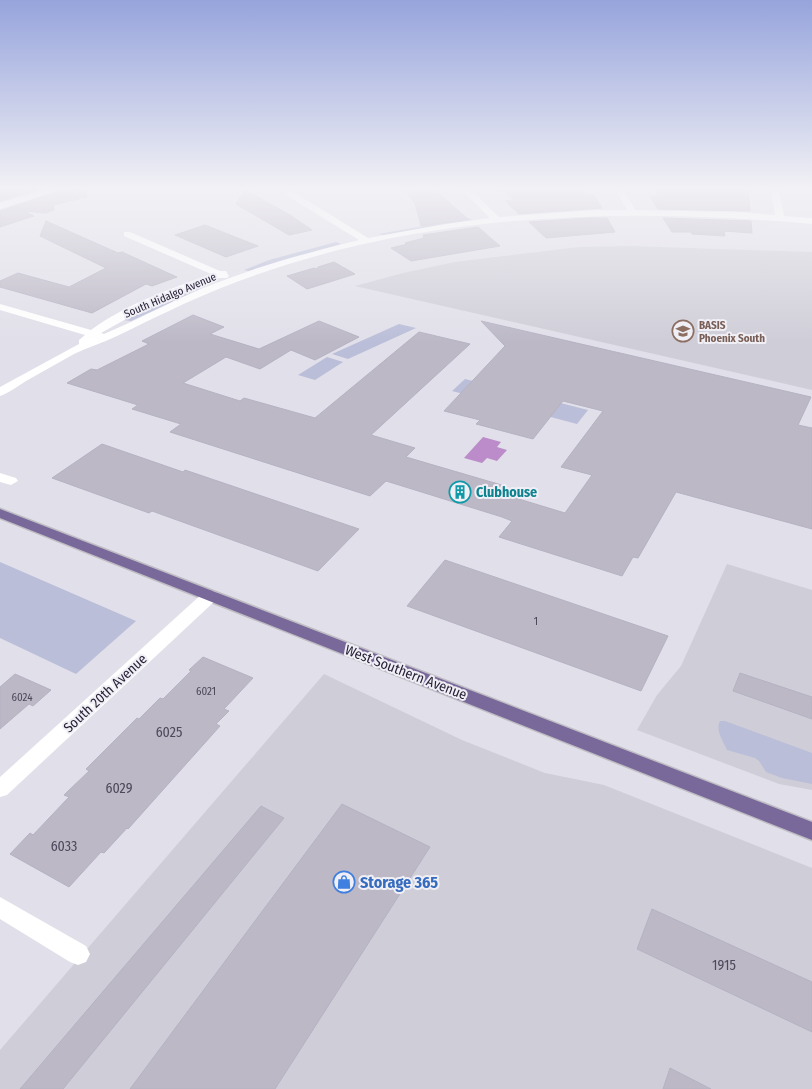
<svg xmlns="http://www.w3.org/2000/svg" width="812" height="1089" font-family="'Fira Sans Condensed',sans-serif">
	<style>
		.built { fill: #cfced8 }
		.green { fill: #babed8 }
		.water { fill: #bb8cc9 }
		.building { fill: #bcb8c6; stroke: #b5b2c2 }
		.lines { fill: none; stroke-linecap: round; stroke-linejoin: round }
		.major-casing { stroke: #bfbdc3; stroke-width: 3 }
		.minor { fill: #fff; fill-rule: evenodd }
		.major { fill: #79689a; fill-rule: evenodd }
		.labels { text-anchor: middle; stroke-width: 4; stroke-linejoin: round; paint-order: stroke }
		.far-street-label { font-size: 11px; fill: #292237; stroke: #f0eff6 }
		.far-education-label { font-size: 11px; font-weight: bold; fill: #785e54; stroke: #f0eff6; text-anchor: start }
		.number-label { font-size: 11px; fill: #4e485b }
		.culture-label { font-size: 14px; font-weight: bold; fill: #0d838f; stroke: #f0eff6; text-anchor: start }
		.street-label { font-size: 14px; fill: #292237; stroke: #f0eff6 }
		.near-number-label { font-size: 14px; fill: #4e485b }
		.near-shop-label { font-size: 16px; font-weight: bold; fill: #366cbe; stroke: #f0eff6; text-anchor: start }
	</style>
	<rect width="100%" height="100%" fill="#e1dfe9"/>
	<g class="built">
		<path d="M 631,246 L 812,252 L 812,390 L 355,286 L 403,273 L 455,262 L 579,247 Z"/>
		<path d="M 727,564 L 812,590 L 812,790 L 779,784 L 637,730 L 657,695 L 681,666 Z"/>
		<path d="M 324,674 L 462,740 L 545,773 L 604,785 L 812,868 L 812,1089 L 0,1089 L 0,1050 Z"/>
	</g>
	<g class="green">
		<path d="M 469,218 L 473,220 L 384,235 L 378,234 Z"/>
		<path d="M 336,242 L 341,244 L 249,271 L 244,270 L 269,260 Z"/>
		<path d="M 204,284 L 208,285 L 131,321 L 124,320 L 171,297 Z"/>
		<path d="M 399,324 L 416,328 L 348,359 L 332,354 Z"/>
		<path d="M 327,357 L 343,362 L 315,380 L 298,375 Z"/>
		<path d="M 465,379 L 588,410 L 577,424 L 452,391 Z"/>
		<path d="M 0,562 L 136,621 L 76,674 L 0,638 Z"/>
		<path d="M 720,721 L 725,721 L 812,753 L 812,784 L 782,778 L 766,772 L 759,761 L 755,758 L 727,750 C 723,741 715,730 720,721 Z"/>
	</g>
	<path class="water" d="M 483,437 L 501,442 L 497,447 L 507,450 L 497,461 L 487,458 L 482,463 L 464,458 Z"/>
	<g class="building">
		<path d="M 0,189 L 40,189 L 0,201 Z"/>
		<path d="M 65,189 L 86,189 L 87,197 L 53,205 L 54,210 L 45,213 L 24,211 L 34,216 L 0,227 L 0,211 Z"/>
		<path d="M 430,189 L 433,192 L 437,192 L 468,219 L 421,226 L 415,203 L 405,191 Z"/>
		<path d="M 655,189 L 748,189 L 750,211 L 658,209 L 650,196 L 659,196 Z"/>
		<path d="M 245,190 L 290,215 L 312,230 L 289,235 L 236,204 Z"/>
		<path d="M 502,190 L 582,190 L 586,195 L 594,195 L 602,208 L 519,214 L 505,201 L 514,200 Z"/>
		<path d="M 588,218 L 607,218 L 615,232 L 546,238 L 529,222 Z"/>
		<path d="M 663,218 L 751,221 L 752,233 L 724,231 L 725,236 L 692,234 L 691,232 L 672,232 Z"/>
		<path d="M 46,221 L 118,253 L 122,252 L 177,277 L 152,286 L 146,284 L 92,313 L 0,287 L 0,281 L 18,273 L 69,287 L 106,268 L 40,236 Z"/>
		<path d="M 205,225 L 258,246 L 226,257 L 175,235 Z"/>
		<path d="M 478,227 L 500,246 L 411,261 L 391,248 L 408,244 L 405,243 L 424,238 L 423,235 Z"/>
		<path d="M 334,262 L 355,274 L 307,289 L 287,276 L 314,268 L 317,269 L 318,267 Z"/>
		<path d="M 193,315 L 224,327 L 210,334 L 259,349 L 319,321 L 359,337 L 315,360 L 291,350 L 260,369 L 226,357 L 183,383 L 240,401 L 244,398 L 315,418 L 419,332 L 470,344 L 371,435 L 415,448 L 406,457 L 505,486 L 499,493 L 565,513 L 592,475 L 561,467 L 603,411 L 563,401 L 533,439 L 476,424 L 480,420 L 444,411 L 505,346 L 481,321 L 811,397 L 798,425 L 812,428 L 812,529 L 676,492 L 638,558 L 633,557 L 622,576 L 499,537 L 512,521 L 502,517 L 386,481 L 370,496 L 170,432 L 181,424 L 132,409 L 138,405 L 67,383 L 91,369 L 97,370 L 149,344 L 142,341 Z"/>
		<path d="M 102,444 L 183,472 L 185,470 L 359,529 L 318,571 L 152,511 L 149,513 L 52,478 Z"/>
		<path d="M 445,560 L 668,636 L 641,691 L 407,606 Z"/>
		<path d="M 203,657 L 253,678 L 224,709 L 229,711 L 216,724 L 220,726 L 128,829 L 127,828 L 104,853 L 101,852 L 69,887 L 10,854 L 30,833 L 33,835 L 69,797 L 64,795 L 89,771 L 86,769 L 137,718 L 139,719 L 160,698 L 163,699 L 191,671 L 189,670 Z"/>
		<path d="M 740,673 L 812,697 L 812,719 L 733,691 Z"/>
		<path d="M 15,674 L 51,690 L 33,706 L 29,704 L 0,729 L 0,687 Z"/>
		<path d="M 342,804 L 430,847 L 275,1089 L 130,1089 Z"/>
		<path d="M 261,806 L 284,818 L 63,1089 L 20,1089 Z"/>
		<path d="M 652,909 L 812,982 L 812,1032 L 637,949 Z"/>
		<path d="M 670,1068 L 711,1089 L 663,1089 Z"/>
	</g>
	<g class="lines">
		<g class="major-casing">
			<path id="major" d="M 0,509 L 812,822 L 812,840 L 0,518 Z"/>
		</g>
		<g class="minor">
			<path d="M 49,189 L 63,189 L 0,209 L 0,203 Z"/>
			<path d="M 461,189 L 470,189 L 499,217 L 593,210 L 627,210 L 615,189 L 623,189 L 635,210 L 740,212 L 775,215 L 771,189 L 779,189 L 784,216 L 812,218 L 812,224 C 614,206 409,213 221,288 C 186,302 152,319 117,336 C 103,343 88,347 74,354 C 58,363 42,372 26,381 C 18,386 9,393 0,396 L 0,387 L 79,344 L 79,340 L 85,335 L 0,310 L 0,304 L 91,330 C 126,304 170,289 211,274 L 124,236 L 124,232 L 130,232 L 220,271 L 226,271 L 229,276 L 227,278 L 219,278 L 153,304 L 101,333 L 104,334 C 142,318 177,298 216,283 C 262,265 310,252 359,240 L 286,195 L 286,191 L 292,191 L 368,238 L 445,224 L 490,218 Z"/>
			<path d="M 0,473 L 16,478 L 18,481 L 11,485 L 0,482 Z"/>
			<path d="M 210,591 L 216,592 L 218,596 L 216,600 L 7,795 L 0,797 L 0,777 L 204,592 Z"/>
			<path d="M 0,897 L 86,946 L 90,954 L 86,962 L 78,965 L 70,962 L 0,919 Z"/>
		</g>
		<use href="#major" class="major"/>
	</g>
	<linearGradient id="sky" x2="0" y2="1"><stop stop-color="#96a4dc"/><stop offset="0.55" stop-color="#f2f1f5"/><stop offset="1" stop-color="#f2f1f5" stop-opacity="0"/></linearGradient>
	<rect width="812" height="342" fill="url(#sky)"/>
	<defs>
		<g id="school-ring" transform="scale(1.125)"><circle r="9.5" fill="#f0eff6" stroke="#8d6e63" stroke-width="1.5"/><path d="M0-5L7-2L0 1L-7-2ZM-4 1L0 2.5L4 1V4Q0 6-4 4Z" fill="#8d6e63"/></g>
		<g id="building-ring" transform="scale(1.125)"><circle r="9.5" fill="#f0eff6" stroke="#0f9aa8" stroke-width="1.5"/><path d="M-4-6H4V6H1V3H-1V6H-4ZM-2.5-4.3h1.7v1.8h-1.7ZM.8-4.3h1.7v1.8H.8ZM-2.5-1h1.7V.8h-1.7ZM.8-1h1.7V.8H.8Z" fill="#0f9aa8"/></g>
		<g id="shop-ring" transform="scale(1.125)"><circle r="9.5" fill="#f0eff6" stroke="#3f7fe0" stroke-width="1.5"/><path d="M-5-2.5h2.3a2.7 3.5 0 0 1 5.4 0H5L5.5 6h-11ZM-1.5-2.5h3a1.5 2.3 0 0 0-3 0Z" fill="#3f7fe0"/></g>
	</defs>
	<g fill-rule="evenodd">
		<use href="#school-ring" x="683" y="331"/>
		<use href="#building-ring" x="460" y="492"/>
		<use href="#shop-ring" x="344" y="882"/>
	</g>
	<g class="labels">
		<g class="far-street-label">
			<text transform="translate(170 295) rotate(-23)" y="4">South Hidalgo Avenue</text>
		</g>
		<g class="far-education-label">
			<text x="699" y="329">BASIS<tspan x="699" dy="13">Phoenix South</tspan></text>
		</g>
		<g class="number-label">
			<text x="536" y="625">1</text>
			<text x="206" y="695">6021</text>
			<text x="22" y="701">6024</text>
		</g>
		<g class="culture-label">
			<text x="476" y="497">Clubhouse</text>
		</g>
		<g class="street-label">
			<text transform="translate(406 672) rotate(21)" y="5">West Southern Avenue</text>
			<text transform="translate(105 693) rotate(-43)" y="5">South 20th Avenue</text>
		</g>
		<g class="near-number-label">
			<text x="169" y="737">6025</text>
			<text x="119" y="793">6029</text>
			<text x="64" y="851">6033</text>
			<text x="724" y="970">1915</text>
		</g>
		<g class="near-shop-label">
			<text x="360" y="888">Storage 365</text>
		</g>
	</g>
</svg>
